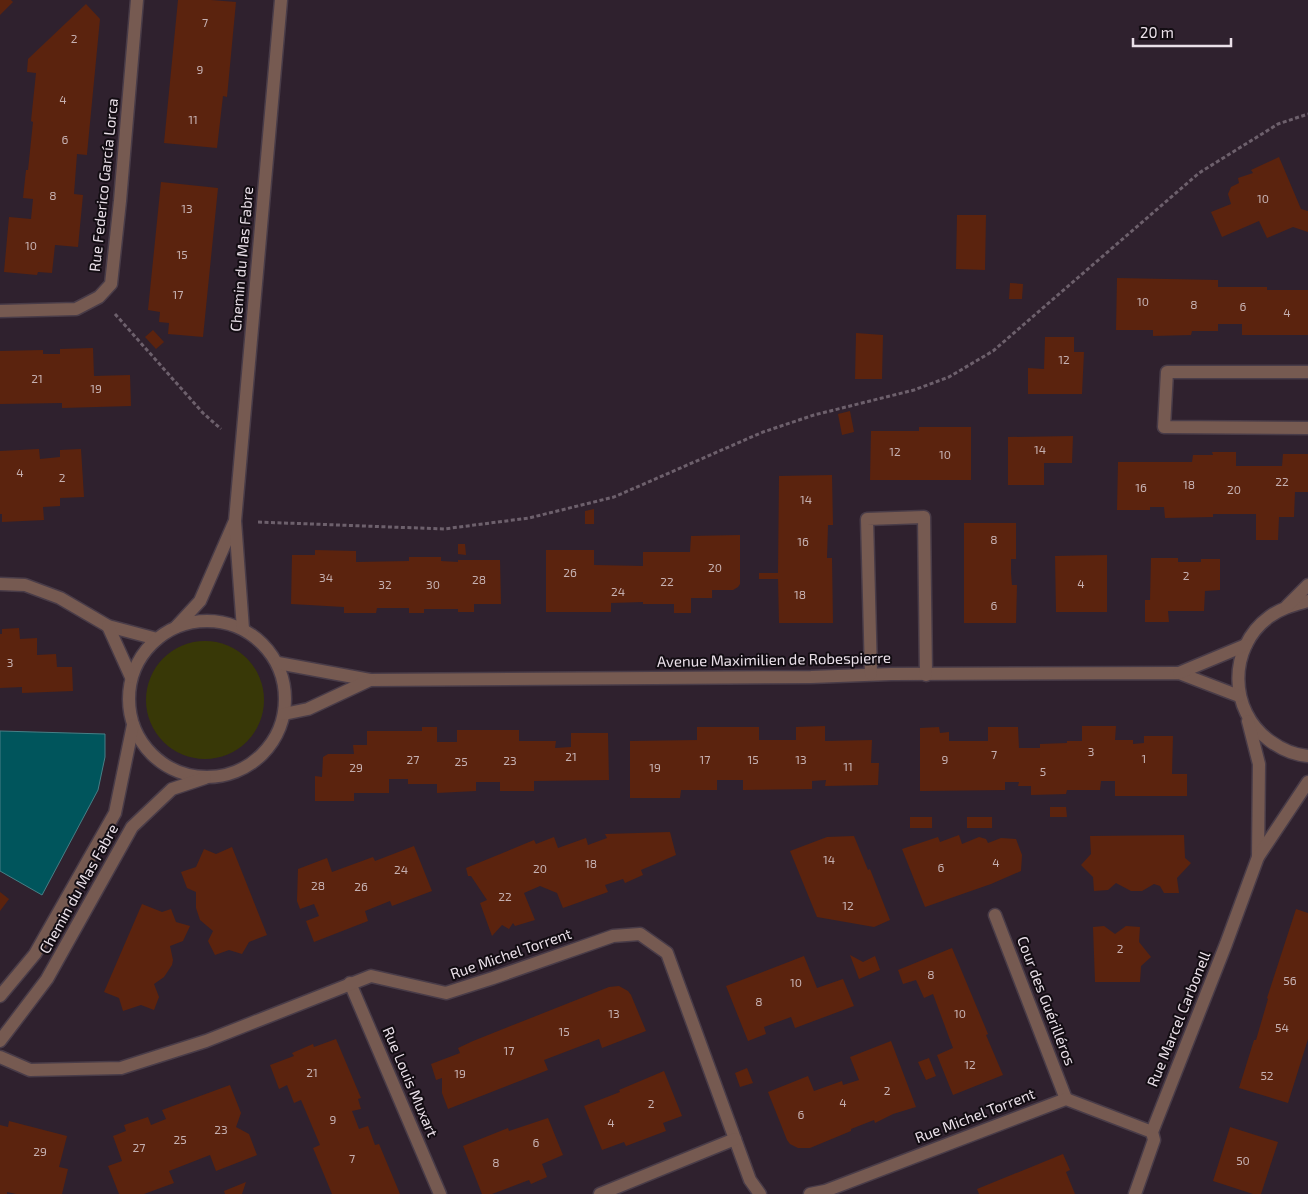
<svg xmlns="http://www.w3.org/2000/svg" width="1308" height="1194" font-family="'Exo 2',sans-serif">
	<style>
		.green { fill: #383807 }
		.water { fill: #00555c; stroke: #467f86 }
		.building { fill: #5b230e }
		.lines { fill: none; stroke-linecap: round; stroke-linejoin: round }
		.minor-casing { stroke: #493c48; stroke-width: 15 }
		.path { stroke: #6d606c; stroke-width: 3; stroke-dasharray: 4 2.5; stroke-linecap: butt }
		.minor { stroke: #765a51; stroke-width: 12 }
		.labels { text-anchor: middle; stroke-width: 4; stroke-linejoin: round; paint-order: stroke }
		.number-label { font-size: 12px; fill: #c6b1b2 }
		.street-label { font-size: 15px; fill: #eae0e9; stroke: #130d13 }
	</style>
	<rect width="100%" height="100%" fill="#2f212e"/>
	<circle class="green" cx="205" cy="700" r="59"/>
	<path class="water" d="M 0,731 L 105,734 L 105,757 L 98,790 L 42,895 L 0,871 Z"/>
	<g class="building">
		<path d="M 0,0 L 11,0 L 13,2 L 0,15 Z"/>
		<path d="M 178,0 L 211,0 L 236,2 L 227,97 L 223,96 L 217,148 L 164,143 Z"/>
		<path d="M 86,4 L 100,19 L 87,154 L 87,155 L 77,154 L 74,194 L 83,195 L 78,247 L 55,245 L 52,273 L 38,272 L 37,275 L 4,272 L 9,217 L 31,219 L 33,199 L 23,198 L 26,170 L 28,170 L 33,122 L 31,121 L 36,73 L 27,72 L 28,59 Z"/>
		<path d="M 1279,157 L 1301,209 L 1308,211 L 1308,232 L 1293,227 L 1267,238 L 1259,221 L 1222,237 L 1211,212 L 1231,204 L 1228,194 L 1231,187 L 1239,183 L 1238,178 L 1253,173 L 1251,170 Z"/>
		<path d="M 161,182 L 218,188 L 203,337 L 168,334 L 169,323 L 159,322 L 160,312 L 148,310 Z"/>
		<path d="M 957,215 L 986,215 L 985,270 L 956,269 Z"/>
		<path d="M 1117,278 L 1218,280 L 1218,287 L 1267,287 L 1267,290 L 1308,290 L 1308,335 L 1242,335 L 1242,324 L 1218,324 L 1218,331 L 1192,331 L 1191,335 L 1153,336 L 1153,330 L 1116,330 Z"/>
		<path d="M 1010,283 L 1023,284 L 1022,299 L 1009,299 Z"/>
		<path d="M 153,330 L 164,342 L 156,349 L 145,337 Z"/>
		<path d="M 856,333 L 883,335 L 882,379 L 855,379 Z"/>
		<path d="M 1045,337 L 1074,337 L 1074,352 L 1084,352 L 1082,394 L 1028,394 L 1028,368 L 1044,369 Z"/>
		<path d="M 93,348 L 94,376 L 130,375 L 131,406 L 62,408 L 62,403 L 0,404 L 0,351 L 43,350 L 43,354 L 60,354 L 60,349 Z"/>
		<path d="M 850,411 L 854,432 L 842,435 L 838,414 Z"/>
		<path d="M 919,427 L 971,427 L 971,480 L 870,480 L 871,431 L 919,431 Z"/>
		<path d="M 1073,436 L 1072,463 L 1044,463 L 1044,485 L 1008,485 L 1008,437 Z"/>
		<path d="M 39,449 L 40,459 L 60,457 L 60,450 L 81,449 L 84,497 L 60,498 L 60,506 L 43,507 L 44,520 L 2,522 L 2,514 L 0,514 L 0,451 Z"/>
		<path d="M 1212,452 L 1236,452 L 1236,466 L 1282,466 L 1283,454 L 1308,454 L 1308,492 L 1295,492 L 1294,517 L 1279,517 L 1278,540 L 1256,540 L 1256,514 L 1213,514 L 1213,517 L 1165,518 L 1164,507 L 1150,507 L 1150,510 L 1117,510 L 1118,462 L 1192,462 L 1193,455 L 1213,455 Z"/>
		<path d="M 832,475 L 833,525 L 828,525 L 827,558 L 832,558 L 833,623 L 779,623 L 778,579 L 759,579 L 759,573 L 778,573 L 779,476 Z"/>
		<path d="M 594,509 L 594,524 L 585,524 L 585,511 Z"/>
		<path d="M 964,523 L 1016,523 L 1016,559 L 1011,559 L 1011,573 L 1012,585 L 1017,585 L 1016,623 L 964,623 Z"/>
		<path d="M 740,535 L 740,584 L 738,587 L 733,590 L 712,590 L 712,598 L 691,598 L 691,613 L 674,613 L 674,604 L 643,604 L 643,602 L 611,603 L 611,612 L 546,612 L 546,550 L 594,550 L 594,565 L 643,566 L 643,552 L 690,552 L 691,536 Z"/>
		<path d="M 458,544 L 465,544 L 466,555 L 458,554 Z"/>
		<path d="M 315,550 L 356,551 L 356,562 L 409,561 L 409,557 L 441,557 L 441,561 L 458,562 L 458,560 L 500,560 L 501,604 L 474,604 L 474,612 L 458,612 L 458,609 L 424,609 L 424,613 L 409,613 L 409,608 L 377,608 L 376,613 L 344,613 L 344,607 L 291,604 L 292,555 L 315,555 Z"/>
		<path d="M 1107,555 L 1107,612 L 1056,612 L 1055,556 Z"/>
		<path d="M 1151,558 L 1178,558 L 1178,562 L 1201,562 L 1201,559 L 1220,559 L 1220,590 L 1205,591 L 1204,611 L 1168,611 L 1169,622 L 1145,622 L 1145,600 L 1150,600 Z"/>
		<path d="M 19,628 L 20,639 L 37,638 L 37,655 L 56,654 L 57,667 L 72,667 L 73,691 L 22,693 L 22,687 L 0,688 L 0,634 L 2,634 L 2,629 Z"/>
		<path d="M 825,726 L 825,741 L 872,740 L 871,763 L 879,763 L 878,785 L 825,786 L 826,780 L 812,781 L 812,789 L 743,790 L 743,780 L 717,780 L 717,790 L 681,790 L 680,798 L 630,798 L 630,741 L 697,740 L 697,727 L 759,727 L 759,740 L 796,740 L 796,727 Z"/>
		<path d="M 1082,726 L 1116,726 L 1115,740 L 1133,740 L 1133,744 L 1144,743 L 1144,736 L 1173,736 L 1172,774 L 1187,774 L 1187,796 L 1115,796 L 1115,781 L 1101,781 L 1100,790 L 1067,790 L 1066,794 L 1031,795 L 1031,786 L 1018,786 L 1019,782 L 1005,782 L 1005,790 L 920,791 L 920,728 L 939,727 L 940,733 L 949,732 L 949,741 L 988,741 L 988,727 L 1018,727 L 1019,748 L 1040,748 L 1040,744 L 1067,743 L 1067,741 L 1082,741 Z"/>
		<path d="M 422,727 L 437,727 L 437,742 L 457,742 L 457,730 L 519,730 L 519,741 L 556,741 L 555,748 L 571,747 L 571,733 L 608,733 L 609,780 L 534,781 L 534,791 L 500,791 L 500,782 L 476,782 L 476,791 L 437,793 L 437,784 L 408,784 L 408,779 L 389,779 L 389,793 L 354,793 L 354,801 L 315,801 L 315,776 L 322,777 L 323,757 L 328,754 L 354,754 L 353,745 L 367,745 L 367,731 L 422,731 Z"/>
		<path d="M 1050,807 L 1066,807 L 1067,817 L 1050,817 Z"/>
		<rect x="910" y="817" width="22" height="11"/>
		<rect x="967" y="817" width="25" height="11"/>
		<path d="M 670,832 L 676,855 L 641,870 L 643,875 L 625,883 L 623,879 L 605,885 L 608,892 L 563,908 L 557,893 L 540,886 L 524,893 L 535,920 L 515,926 L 513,923 L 509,929 L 502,925 L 492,936 L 480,903 L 487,900 L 471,876 L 468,876 L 466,868 L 534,840 L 536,844 L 554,837 L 558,848 L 586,838 L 588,845 L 607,838 L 605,834 Z"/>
		<path d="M 959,835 L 962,844 L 979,837 L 986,839 L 988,843 L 1001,838 L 1016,839 L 1022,855 L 1021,871 L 991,884 L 925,907 L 902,849 L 938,837 L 940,842 Z"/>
		<path d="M 1184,835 L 1185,858 L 1191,863 L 1177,878 L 1179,893 L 1164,893 L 1160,886 L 1154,884 L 1142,891 L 1131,891 L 1116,883 L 1108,890 L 1094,891 L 1093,877 L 1081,865 L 1091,854 L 1090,836 Z"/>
		<path d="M 854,836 L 868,870 L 870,869 L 890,920 L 874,927 L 817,917 L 790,851 L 827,837 Z"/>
		<path d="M 414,846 L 432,891 L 392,906 L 390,901 L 365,911 L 368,921 L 314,942 L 306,921 L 319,916 L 314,904 L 300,909 L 297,901 L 298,869 L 327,858 L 332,872 L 373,857 L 375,861 Z"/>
		<path d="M 232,847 L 267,935 L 249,942 L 242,954 L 229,950 L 215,955 L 208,941 L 213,931 L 200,920 L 196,908 L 196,892 L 187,888 L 181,872 L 196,867 L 204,849 L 216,854 Z"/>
		<path d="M 0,892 L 9,899 L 0,911 Z"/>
		<path d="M 142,904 L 162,912 L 171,909 L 176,922 L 190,926 L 183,941 L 170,946 L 173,960 L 172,965 L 164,977 L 154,984 L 159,997 L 154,1010 L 141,1005 L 123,1011 L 119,998 L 104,992 Z"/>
		<path d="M 1296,909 L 1308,913 L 1308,1039 L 1288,1103 L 1239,1088 L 1254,1040 L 1256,1040 L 1268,999 L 1267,998 Z"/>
		<path d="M 1104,926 L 1115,934 L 1126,926 L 1140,927 L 1139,942 L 1151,957 L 1141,966 L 1140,982 L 1095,982 L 1093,927 Z"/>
		<path d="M 952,948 L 988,1034 L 986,1035 L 1003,1075 L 953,1095 L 937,1055 L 953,1048 L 933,994 L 924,998 L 916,980 L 903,984 L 898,970 Z"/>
		<path d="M 850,955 L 863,962 L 875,956 L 880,970 L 859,979 Z"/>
		<path d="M 804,956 L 817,988 L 843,979 L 854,1006 L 795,1028 L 791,1017 L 764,1027 L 766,1034 L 748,1041 L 726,986 Z"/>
		<path d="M 619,986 L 628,991 L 631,995 L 646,1031 L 602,1048 L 599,1039 L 544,1060 L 548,1070 L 448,1109 L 442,1093 L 442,1078 L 436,1080 L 431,1064 L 460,1053 L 458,1048 L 473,1041 L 609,987 Z"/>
		<path d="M 336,1039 L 361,1098 L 358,1099 L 361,1109 L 352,1111 L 359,1129 L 368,1126 L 375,1145 L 379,1144 L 400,1194 L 332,1194 L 313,1148 L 320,1145 L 301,1100 L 294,1103 L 287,1085 L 279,1089 L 270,1065 L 294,1056 L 292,1053 L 313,1044 L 314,1047 Z"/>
		<path d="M 891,1041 L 916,1107 L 893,1114 L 875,1123 L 874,1120 L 851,1129 L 851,1131 L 810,1148 L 798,1148 L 790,1144 L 787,1140 L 768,1092 L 808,1076 L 814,1091 L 842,1081 L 843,1085 L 859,1080 L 850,1057 Z"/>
		<path d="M 929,1058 L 936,1076 L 926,1080 L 918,1062 Z"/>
		<path d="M 747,1068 L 753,1083 L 740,1087 L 735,1073 Z"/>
		<path d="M 664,1071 L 682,1116 L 663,1123 L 666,1131 L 626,1146 L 624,1142 L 602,1150 L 584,1106 L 620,1092 L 619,1090 Z"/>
		<path d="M 230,1085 L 241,1113 L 236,1127 L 249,1134 L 257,1155 L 216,1171 L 210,1155 L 169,1171 L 174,1183 L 144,1194 L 119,1194 L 108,1166 L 122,1161 L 113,1136 L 126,1131 L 124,1125 L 148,1117 L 151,1125 L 166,1119 L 162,1110 Z"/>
		<path d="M 548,1118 L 563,1155 L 542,1164 L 547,1177 L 531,1184 L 529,1180 L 492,1194 L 482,1194 L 463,1146 L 508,1128 L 509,1131 Z"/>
		<path d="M 9,1121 L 67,1136 L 59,1167 L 68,1169 L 62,1194 L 16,1194 L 7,1192 L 7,1194 L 0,1194 L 0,1125 L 8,1127 Z"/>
		<path d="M 1230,1127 L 1278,1142 L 1261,1194 L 1253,1194 L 1213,1181 Z"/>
		<path d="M 1063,1154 L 1070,1170 L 1066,1172 L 1075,1194 L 979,1194 L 977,1189 Z"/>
		<path d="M 246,1182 L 242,1194 L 225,1194 L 224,1191 Z"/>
	</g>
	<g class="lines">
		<g class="minor-casing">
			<g id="minor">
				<path d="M 0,311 L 76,309 L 99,297 L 111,284 L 120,201 L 137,0"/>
				<path d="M 1308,372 L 1167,372 L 1164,427 L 1308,428"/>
				<path d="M 0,584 L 25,585 L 60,598 L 108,626 L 157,639"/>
				<path d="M 1308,601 C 1294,605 1281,608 1269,617 C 1228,647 1228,711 1270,741 C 1281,749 1294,755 1308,756"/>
				<path d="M 1287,606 L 1308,585"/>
				<circle cx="207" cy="699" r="78"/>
				<path d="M 108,626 L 131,677"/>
				<path d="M 176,627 L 200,601 L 234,523"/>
				<path d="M 243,629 L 235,521 L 281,0"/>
				<path d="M 278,663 L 370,680 L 811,677 L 891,674 L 1179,673 L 1239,696"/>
				<path d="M 1179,673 L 1246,645"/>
				<path d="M 871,674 L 867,519 L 924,517 L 926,675"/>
				<path d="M 284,714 L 308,709 L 370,680"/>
				<path d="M 1248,721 L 1259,764 L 1258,857"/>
				<path d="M 995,915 L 1066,1099"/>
				<path d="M 350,983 L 440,1194"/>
				<path d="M 0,996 L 35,954 L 115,813 L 133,725"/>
				<path d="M 0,1041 L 47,979 L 132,827 L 172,789 L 205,778"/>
				<path d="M 0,1057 L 30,1070 L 121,1068 L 206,1041 L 371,976 L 446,993 L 493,978 L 613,936 L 640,934 L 667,953 L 750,1180 L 760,1194"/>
				<path d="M 600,1194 L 735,1139"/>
				<path d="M 810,1194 L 825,1191 L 1066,1099 L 1152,1132"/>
				<path d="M 1135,1194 L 1154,1140 L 1152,1132 L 1226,944 L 1258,857 L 1308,782"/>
			</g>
		</g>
		<g class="path">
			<path d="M 115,314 L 203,413 L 221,429"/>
			<path d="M 258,522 L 444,529 L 529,518 L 614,497 L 763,432 L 814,415 L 914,390 L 949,377 L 993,351 L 1199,173 L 1278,124 L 1308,114"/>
		</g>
		<use href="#minor" class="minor"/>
	</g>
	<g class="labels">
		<g class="number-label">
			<text x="205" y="27">7</text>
			<text x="74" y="43">2</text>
			<text x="200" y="74">9</text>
			<text x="63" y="104">4</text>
			<text x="193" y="124">11</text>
			<text x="65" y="144">6</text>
			<text x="53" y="200">8</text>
			<text x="1263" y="203">10</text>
			<text x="187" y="213">13</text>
			<text x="31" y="250">10</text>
			<text x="182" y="259">15</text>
			<text x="178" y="299">17</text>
			<text x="1143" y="306">10</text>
			<text x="1194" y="309">8</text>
			<text x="1243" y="311">6</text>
			<text x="1287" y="317">4</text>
			<text x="1064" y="364">12</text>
			<text x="37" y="383">21</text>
			<text x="96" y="393">19</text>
			<text x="1040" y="454">14</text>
			<text x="895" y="456">12</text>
			<text x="945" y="459">10</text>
			<text x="20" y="477">4</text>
			<text x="62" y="482">2</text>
			<text x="1282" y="486">22</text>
			<text x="1189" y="489">18</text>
			<text x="1141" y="492">16</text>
			<text x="1234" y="494">20</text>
			<text x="806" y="504">14</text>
			<text x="994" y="544">8</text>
			<text x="803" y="546">16</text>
			<text x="715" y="572">20</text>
			<text x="570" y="577">26</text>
			<text x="1186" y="580">2</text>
			<text x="326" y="582">34</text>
			<text x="479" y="584">28</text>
			<text x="667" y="586">22</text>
			<text x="1081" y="588">4</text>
			<text x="385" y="589">32</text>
			<text x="433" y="589">30</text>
			<text x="618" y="596">24</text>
			<text x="800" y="599">18</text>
			<text x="994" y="610">6</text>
			<text x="10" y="667">3</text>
			<text x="1091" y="756">3</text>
			<text x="994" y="759">7</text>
			<text x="571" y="761">21</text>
			<text x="1144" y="763">1</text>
			<text x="413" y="764">27</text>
			<text x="705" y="764">17</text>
			<text x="753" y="764">15</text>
			<text x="801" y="764">13</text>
			<text x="945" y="764">9</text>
			<text x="510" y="765">23</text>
			<text x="461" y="766">25</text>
			<text x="848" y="771">11</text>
			<text x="356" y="772">29</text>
			<text x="655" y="772">19</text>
			<text x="1043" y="776">5</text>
			<text x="829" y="864">14</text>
			<text x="996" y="867">4</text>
			<text x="591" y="868">18</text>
			<text x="941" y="872">6</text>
			<text x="540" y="873">20</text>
			<text x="401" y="874">24</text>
			<text x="318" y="890">28</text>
			<text x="361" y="891">26</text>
			<text x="505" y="901">22</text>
			<text x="848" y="910">12</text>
			<text x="1120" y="953">2</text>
			<text x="931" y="979">8</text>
			<text x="1290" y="985">56</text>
			<text x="796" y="987">10</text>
			<text x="759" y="1006">8</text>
			<text x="614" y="1018">13</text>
			<text x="960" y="1018">10</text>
			<text x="1282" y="1032">54</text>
			<text x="564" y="1036">15</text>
			<text x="509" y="1055">17</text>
			<text x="970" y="1069">12</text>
			<text x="312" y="1077">21</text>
			<text x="460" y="1078">19</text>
			<text x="1267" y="1080">52</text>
			<text x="887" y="1095">2</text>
			<text x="843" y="1107">4</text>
			<text x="651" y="1108">2</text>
			<text x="801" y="1119">6</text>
			<text x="333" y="1124">9</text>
			<text x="611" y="1127">4</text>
			<text x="221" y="1134">23</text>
			<text x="180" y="1144">25</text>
			<text x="536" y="1147">6</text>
			<text x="139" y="1152">27</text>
			<text x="40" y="1156">29</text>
			<text x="352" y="1163">7</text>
			<text x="1243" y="1165">50</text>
			<text x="496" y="1167">8</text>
		</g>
		<g class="street-label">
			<text transform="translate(104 185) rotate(-84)" y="5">Rue Federico García Lorca</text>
			<text transform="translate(242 259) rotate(-85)" y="5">Chemin du Mas Fabre</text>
			<text transform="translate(774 660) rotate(-1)" y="5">Avenue Maximilien de Robespierre</text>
			<text transform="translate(79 889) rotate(-61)" y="5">Chemin du Mas Fabre</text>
			<text transform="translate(511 954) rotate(-19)" y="5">Rue Michel Torrent</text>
			<text transform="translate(1046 1001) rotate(69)" y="5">Cour des Guérilléros</text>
			<text transform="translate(1179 1019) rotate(-68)" y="5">Rue Marcel Carbonell</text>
			<text transform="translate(410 1082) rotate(67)" y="5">Rue Louis Muxart</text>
			<text transform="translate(975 1116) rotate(-21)" y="5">Rue Michel Torrent</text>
		</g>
	</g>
	<path d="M1133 38v8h98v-8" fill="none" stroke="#eae0e9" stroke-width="2.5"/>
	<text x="1140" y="38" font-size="15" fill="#eae0e9" stroke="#130d13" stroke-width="4" paint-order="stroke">20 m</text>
</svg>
